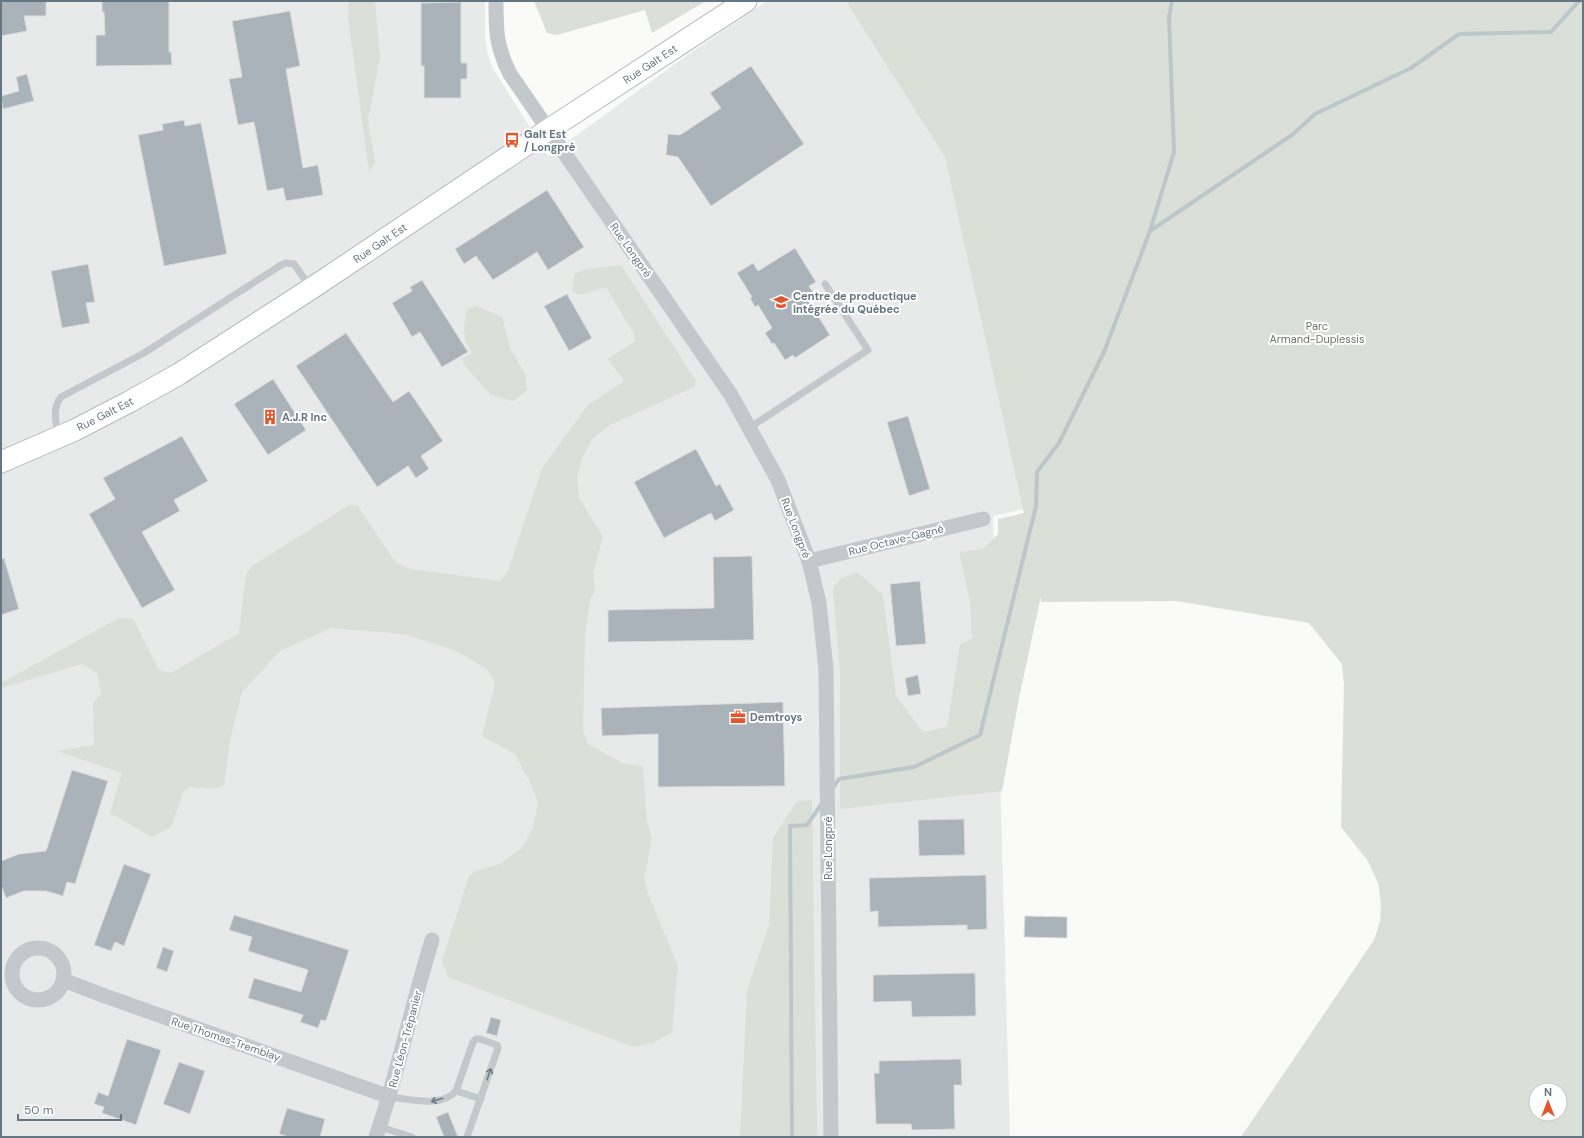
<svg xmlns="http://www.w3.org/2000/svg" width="1584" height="1138" font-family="'DM Sans',sans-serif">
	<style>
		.built { fill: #e8e9e9 }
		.green { fill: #dadfd7; fill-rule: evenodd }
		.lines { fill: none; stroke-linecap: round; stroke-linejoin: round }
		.stream { stroke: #bbc7cb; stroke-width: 4 }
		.building { fill: #aab3b9; stroke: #dcdcda }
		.secondary-casing { stroke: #b3babf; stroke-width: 23 }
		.lane { stroke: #c3c8cc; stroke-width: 7 }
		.street { stroke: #c3c8cc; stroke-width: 15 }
		.secondary { stroke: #fff; stroke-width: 21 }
		.oneway { stroke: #6a7a87 }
		.labels { text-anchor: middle; stroke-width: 4; stroke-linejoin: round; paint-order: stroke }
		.street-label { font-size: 11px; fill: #657683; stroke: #fff }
		.poi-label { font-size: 11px; font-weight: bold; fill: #657683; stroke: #fff; text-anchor: start }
		.park-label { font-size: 11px; fill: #687a64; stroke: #fff }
	</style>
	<rect width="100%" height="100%" fill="#fafaf8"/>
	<path class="built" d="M 1,1 L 485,1 L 485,38 L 488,55 L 492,67 L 548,156 L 686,56 L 767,1 L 904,1 L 1036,506 L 993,516 L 1010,1137 L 1,1137 Z"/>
	<g class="green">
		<path d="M 349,1 L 375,1 L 380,58 L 368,120 L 375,162 L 369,172 L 348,17 Z"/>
		<path d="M 534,1 L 706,1 L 652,33 L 645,10 L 557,35 L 547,33 Z"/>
		<path d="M 846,1 L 1583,1 L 1583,1137 L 1241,1137 L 1374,940 L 1380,921 L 1381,904 L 1378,883 L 1368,861 L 1341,827 L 1344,685 L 1342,664 L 1309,623 L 1176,601 L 1041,602 L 1041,596 L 1019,698 L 1002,791 L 840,809 L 840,676 L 833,589 L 840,579 L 857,572 L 883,595 L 896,696 L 923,732 L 947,727 L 960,644 L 972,639 L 970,601 L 959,552 L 983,549 L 998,534 L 998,519 L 1024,513 L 945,157 ZM 1536,1090 L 1560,1090 L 1560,1114 L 1536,1114 Z"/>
		<path d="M 621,265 L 696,381 L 694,387 L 610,425 L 593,438 L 582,458 L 577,477 L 579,498 L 603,537 L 593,572 L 595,592 L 590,599 L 585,637 L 583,731 L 588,744 L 624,764 L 643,766 L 647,822 L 652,838 L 644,879 L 649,896 L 678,966 L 672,1032 L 653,1043 L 633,1047 L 448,977 L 442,961 L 469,876 L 476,871 L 500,864 L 522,848 L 533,828 L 538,803 L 532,786 L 515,754 L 482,736 L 495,683 L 487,669 L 456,651 L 404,634 L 331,628 L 280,651 L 242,692 L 230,741 L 224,785 L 214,789 L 190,787 L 183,792 L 171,827 L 152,837 L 110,813 L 122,773 L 57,751 L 94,745 L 93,703 L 101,693 L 97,673 L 82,664 L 1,688 L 1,683 L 119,618 L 133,619 L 159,670 L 171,673 L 239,633 L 246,574 L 253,565 L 349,505 L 357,505 L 396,563 L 410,569 L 500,581 L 508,571 L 542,468 L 588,405 L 624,381 L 608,359 L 635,341 L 634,334 L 606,287 L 581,295 L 572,291 L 574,274 L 586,269 Z"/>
		<path d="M 477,306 L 502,317 L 511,350 L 525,374 L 527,390 L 513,401 L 491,395 L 466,367 L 462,359 L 472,353 L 465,341 L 464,326 L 467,309 Z"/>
		<path d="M 812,800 L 817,1137 L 740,1137 L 747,990 L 769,925 L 773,838 L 797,801 Z"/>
	</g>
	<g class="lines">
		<g class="stream">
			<path d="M 1150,231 L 1292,135 L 1315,114 L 1411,68 L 1459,34 L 1551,32 L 1579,1"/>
			<path d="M 833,788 L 839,779 L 914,767 L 980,735 L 1036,506 L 1037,472 L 1059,443 L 1104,352 L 1150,231 L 1174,152 L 1169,17 L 1172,1"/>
			<path d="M 792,1137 L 790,826 L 807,825 L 823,802"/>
		</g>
	</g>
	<g class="building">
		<path d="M 1,1 L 46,1 L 46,16 L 24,16 L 27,31 L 1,36 Z"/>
		<path d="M 102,1 L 169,1 L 169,52 L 171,52 L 172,65 L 96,66 L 96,35 L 105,35 L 104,12 L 102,12 Z"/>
		<path d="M 461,2 L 461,63 L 467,63 L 467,79 L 461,79 L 461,98 L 424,98 L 424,66 L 421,66 L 421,3 Z"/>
		<path d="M 290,11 L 300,66 L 286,69 L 303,168 L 318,165 L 323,195 L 286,201 L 283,188 L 267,191 L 254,122 L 238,125 L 229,79 L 242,77 L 232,21 Z"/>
		<path d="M 751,66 L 804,144 L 711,206 L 678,157 L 666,155 L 668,134 L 680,135 L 721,108 L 710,93 Z"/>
		<path d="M 27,74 L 34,101 L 3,109 L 1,96 L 19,91 L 16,77 Z"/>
		<path d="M 184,120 L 185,126 L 201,123 L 227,254 L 164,266 L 138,135 L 163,130 L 162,124 Z"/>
		<path d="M 547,190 L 584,247 L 548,270 L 537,252 L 493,280 L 476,256 L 464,264 L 455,249 Z"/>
		<path d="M 795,248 L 816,282 L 809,286 L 813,292 L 806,297 L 830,335 L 795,358 L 793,355 L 785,360 L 774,343 L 772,344 L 765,333 L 772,328 L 758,305 L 755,307 L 750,298 L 752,297 L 737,273 L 753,263 L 758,271 Z"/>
		<path d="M 88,264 L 95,302 L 86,303 L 90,323 L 62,328 L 51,271 Z"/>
		<path d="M 422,280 L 468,352 L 442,367 L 420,332 L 412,337 L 392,303 L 412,291 L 410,287 Z"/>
		<path d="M 567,294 L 592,338 L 569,351 L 544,306 Z"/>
		<path d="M 346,333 L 393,402 L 409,391 L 443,441 L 421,456 L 429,469 L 416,478 L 408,466 L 377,487 L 296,366 Z"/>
		<path d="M 273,379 L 306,430 L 268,455 L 234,404 Z"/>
		<path d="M 908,416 L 930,489 L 909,496 L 887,422 Z"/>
		<path d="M 182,436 L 208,481 L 174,500 L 180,511 L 142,532 L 175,590 L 142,608 L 89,514 L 115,499 L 103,478 Z"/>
		<path d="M 696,449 L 716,486 L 720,484 L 734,510 L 715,521 L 711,513 L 664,538 L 634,482 Z"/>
		<path d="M 752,556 L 754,640 L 608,642 L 608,610 L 714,608 L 713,557 Z"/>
		<path d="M 4,558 L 19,609 L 1,615 L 1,559 Z"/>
		<path d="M 920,581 L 926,644 L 896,646 L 890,584 Z"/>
		<path d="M 918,675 L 921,694 L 908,696 L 905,678 Z"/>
		<path d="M 783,702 L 785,786 L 658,787 L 658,734 L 602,736 L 601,708 Z"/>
		<path d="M 72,770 L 108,781 L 75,884 L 67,882 L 63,896 L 46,891 L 24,891 L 6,898 L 1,885 L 1,861 L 19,854 L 46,851 Z"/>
		<path d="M 964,819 L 965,855 L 919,856 L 918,820 Z"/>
		<path d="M 124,864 L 151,874 L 124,946 L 115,942 L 111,951 L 94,945 Z"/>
		<path d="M 986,875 L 987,929 L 967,930 L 967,925 L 878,927 L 878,911 L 870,912 L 869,878 Z"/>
		<path d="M 234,915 L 349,950 L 326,1021 L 321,1020 L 318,1028 L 300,1022 L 303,1015 L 248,998 L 254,978 L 301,992 L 308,970 L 248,951 L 252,937 L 229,930 Z"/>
		<path d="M 1025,916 L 1067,917 L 1067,938 L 1024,937 Z"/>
		<path d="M 163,947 L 174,951 L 167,972 L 156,968 Z"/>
		<path d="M 975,973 L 976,1016 L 912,1017 L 911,1001 L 873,1002 L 873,975 Z"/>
		<path d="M 491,1017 L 501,1020 L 497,1036 L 486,1033 Z"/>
		<path d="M 127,1039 L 161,1050 L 136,1125 L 102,1113 L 104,1107 L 94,1104 L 98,1092 L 108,1096 Z"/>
		<path d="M 961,1059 L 962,1085 L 954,1085 L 955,1129 L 912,1130 L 911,1124 L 876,1124 L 874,1073 L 879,1073 L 879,1061 Z"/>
		<path d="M 179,1062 L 205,1071 L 190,1114 L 163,1104 Z"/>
		<path d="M 287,1108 L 325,1119 L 320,1137 L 289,1137 L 279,1134 Z"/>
		<path d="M 448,1112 L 458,1137 L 444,1137 L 436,1117 Z"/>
	</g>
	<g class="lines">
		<g class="secondary-casing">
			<path id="secondary" d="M 1,462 L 75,430 L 129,402 L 179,374 L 312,288 L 548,130 L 746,1"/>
		</g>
		<g class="lane">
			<path d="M 749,428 L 868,350 L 825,284"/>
			<path d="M 58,434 C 56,422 52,408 61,397 L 144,353 L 281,265 L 286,263 L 294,264 L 310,287"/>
			<path d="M 456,1091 L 481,1099"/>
			<path d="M 390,1097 C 409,1099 442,1108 456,1091 L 473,1042 L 476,1039 L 480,1039 L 497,1045 L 498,1048 L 467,1137"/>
			<path d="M 380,1127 L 412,1137"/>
		</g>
		<g class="street">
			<path d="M 496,1 C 496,31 496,46 510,74 L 731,395 L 778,480 L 809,561 L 819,603 L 826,669 L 831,1137"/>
			<path d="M 809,561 L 983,519"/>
			<circle cx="38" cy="974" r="26"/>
			<path d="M 63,980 L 105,996 L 390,1097"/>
			<path d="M 376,1137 C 398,1072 412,1005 432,940"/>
		</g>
		<use href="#secondary" class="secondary"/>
	</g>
	<defs><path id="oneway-shaft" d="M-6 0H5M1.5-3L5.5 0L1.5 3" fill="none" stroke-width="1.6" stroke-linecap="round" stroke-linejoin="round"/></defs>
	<g class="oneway">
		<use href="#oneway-shaft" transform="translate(489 1074) rotate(-71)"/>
		<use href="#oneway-shaft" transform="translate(437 1100) rotate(164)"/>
	</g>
	<defs>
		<g id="bus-bare" transform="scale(1.2)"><path d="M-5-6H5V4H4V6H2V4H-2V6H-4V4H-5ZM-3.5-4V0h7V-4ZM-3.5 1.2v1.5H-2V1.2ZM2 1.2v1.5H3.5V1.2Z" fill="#e4572e" stroke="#fff" stroke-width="2.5" paint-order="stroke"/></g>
		<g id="school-bare" transform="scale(1.2)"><path d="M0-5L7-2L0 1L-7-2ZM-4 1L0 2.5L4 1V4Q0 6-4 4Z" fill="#e4572e" stroke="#fff" stroke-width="2.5" paint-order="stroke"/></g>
		<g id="building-bare" transform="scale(1.2)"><path d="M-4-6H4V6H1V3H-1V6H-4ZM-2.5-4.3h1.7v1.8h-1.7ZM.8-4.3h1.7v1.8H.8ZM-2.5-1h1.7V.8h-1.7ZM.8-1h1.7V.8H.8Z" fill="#e4572e" stroke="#fff" stroke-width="2.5" paint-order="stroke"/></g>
		<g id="office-bare" transform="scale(1.2)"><path d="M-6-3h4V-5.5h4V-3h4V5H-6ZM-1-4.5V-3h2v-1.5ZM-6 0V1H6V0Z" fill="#e4572e" stroke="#fff" stroke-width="2.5" paint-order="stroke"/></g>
	</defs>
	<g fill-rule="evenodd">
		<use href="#bus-bare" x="512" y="140"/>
		<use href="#school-bare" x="781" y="302"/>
		<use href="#building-bare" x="270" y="417"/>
		<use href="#office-bare" x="738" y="717"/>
	</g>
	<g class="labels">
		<g class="street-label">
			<text transform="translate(650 64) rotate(-33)" y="4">Rue Galt Est</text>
			<text transform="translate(380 243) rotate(-34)" y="4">Rue Galt Est</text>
			<text transform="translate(631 250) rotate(55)" y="4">Rue Longpré</text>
			<text transform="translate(105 414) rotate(-27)" y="4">Rue Galt Est</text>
			<text transform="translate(796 528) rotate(69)" y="4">Rue Longpré</text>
			<text transform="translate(896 540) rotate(-14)" y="4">Rue Octave-Gagné</text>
			<text transform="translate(828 848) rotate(-90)" y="4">Rue Longpré</text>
			<text transform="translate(226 1039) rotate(19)" y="4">Rue Thomas-Tremblay</text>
			<text transform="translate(405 1039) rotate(-75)" y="4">Rue Léon-Trépanier</text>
		</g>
		<g class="poi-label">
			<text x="524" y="138">Galt Est<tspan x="524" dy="13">/ Longpré</tspan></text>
			<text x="793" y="300">Centre de productique<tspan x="793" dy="13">intégrée du Québec</tspan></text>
			<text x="282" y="421">A.J.R Inc</text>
			<text x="750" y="721">Demtroys</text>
		</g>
		<g class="park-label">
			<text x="1317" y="330">Parc<tspan x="1317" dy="13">Armand-Duplessis</tspan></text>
		</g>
	</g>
	<rect width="1584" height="1138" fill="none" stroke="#657683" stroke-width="4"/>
	<g transform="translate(1548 1102)"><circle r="19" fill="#ffffff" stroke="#c1c8cd"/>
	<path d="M0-3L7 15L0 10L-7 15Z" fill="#e4572e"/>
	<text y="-6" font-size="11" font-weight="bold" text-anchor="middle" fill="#657683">N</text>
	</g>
	<path d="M18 1114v6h103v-6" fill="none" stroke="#657683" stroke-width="2"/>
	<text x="24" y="1114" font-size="12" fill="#657683" stroke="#ffffff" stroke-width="3" paint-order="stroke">50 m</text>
</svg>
